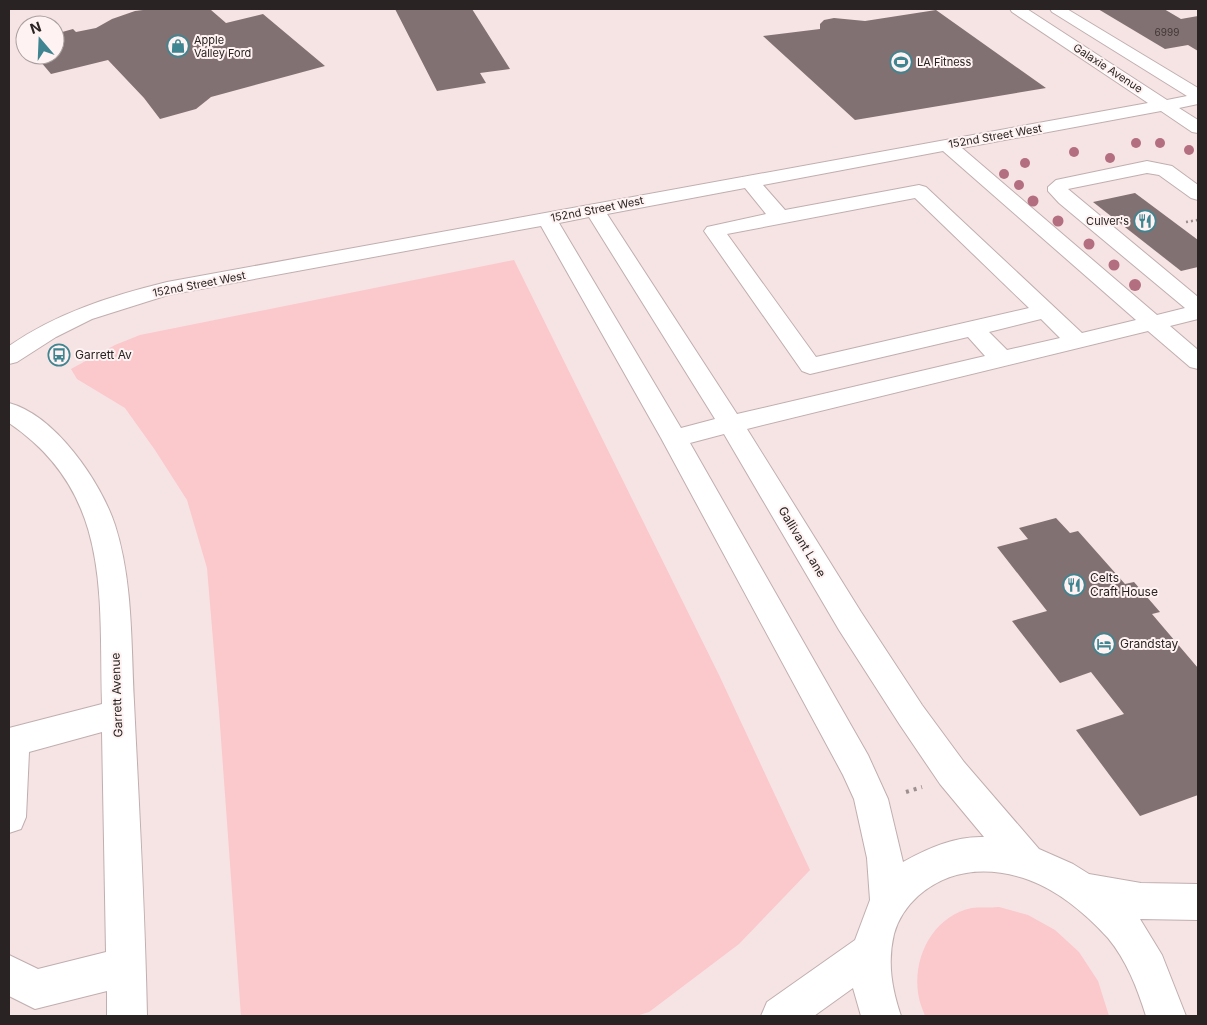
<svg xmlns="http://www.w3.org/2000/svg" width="1207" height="1025" font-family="Inter,sans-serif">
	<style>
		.green { fill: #fbc8cb }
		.building { fill: #827172 }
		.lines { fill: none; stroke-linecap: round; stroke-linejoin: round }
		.minor-casing { stroke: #c1aeaf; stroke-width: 2 }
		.path-far1 { stroke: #9d8f8f; stroke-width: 2.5; stroke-dasharray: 2 3; stroke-linecap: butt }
		.path { stroke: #9d8f8f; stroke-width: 4; stroke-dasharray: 3 5; stroke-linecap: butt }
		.minor { fill: #fff; fill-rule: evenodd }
		.tree { fill: #b36f7f }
		.labels { text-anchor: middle; stroke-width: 4; stroke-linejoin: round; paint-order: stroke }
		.number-label { font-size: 10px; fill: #403637 }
		.far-poi-label { font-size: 11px; fill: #2a2323; stroke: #fef2f2; text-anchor: start }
		.far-street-label { font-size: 11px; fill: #2a2323; stroke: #fef2f2 }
		.poi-label { font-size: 12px; fill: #2a2323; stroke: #fef2f2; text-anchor: start }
		.street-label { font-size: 12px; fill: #2a2323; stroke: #fef2f2 }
	</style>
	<rect width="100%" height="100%" fill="#f6e3e4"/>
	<g class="green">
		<path d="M 514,260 L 719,675 L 810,870 L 739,944 L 649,1012 L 636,1016 L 241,1016 L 219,711 L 207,568 L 187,500 L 155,450 L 125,408 L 77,379 L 71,369 L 115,345 L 140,335 Z"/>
		<path d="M 999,907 L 1028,915 L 1055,930 L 1079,952 L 1098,981 L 1109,1016 L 925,1016 C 923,1010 920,1004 919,998 C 911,960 932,916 972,908 C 980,907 990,908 999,907 Z"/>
	</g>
	<g class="building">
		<path d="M 151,9 L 211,10 L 226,23 L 263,14 L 325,66 L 211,97 L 196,109 L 160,119 L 144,98 L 108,60 L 51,74 L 35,55 L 55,55 L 55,38 L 58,37 L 55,34 L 73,29 L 76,32 L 96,28 L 112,19 L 135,11 Z"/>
		<path d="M 395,9 L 472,9 L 510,69 L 480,73 L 486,83 L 437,91 Z"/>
		<path d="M 1098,9 L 1164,9 L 1181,19 L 1198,16 L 1198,51 L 1188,45 L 1165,49 Z"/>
		<path d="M 936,10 L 1046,88 L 855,120 L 763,36 L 820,29 L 820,24 L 824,20 L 834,18 L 865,21 Z"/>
		<path d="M 1135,193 L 1198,240 L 1198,267 L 1181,271 L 1093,202 Z"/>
		<path d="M 1056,518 L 1070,533 L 1078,531 L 1125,584 L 1134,582 L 1160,612 L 1152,614 L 1198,668 L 1198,795 L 1140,816 L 1076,730 L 1124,714 L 1091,672 L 1060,683 L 1012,621 L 1047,611 L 997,547 L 1028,539 L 1019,528 Z"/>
	</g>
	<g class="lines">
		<g class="minor-casing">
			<g id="minor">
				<path d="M 1010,9 L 1027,9 L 1167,100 L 1187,96 L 1052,12 L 1050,9 L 1067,9 L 1198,88 L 1198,104 L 1179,108 L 1198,120 L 1198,133 L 1192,132 L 1161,111 L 962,148 L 1157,315 L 1185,308 L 1059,203 L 1048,191 L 1048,187 L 1056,180 L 1147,161 L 1172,166 L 1198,185 L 1198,200 L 1191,198 L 1159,175 L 1147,173 L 1068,189 L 1198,297 L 1198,319 L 1170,326 L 1198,350 L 1198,369 L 1190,367 L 1148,331 L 747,429 L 861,612 L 922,705 L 964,762 L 1039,849 L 1073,864 L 1089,874 L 1141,883 L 1198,884 L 1198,920 L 1140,919 L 1162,955 L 1186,1016 L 1146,1016 C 1137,988 1127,961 1108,938 C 1087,915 1059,891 1029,880 C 990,866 950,868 918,896 C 907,906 898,919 894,934 C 887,963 892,989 901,1016 L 861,1016 L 853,988 L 814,1016 L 761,1016 L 767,1002 L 855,940 L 870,900 L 867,858 L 854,799 L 843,775 L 661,438 L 541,226 L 168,295 L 92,319 L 56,337 L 17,362 L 9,364 L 9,346 C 57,313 110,296 167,282 L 1148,103 L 1012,12 ZM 943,151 L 1136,320 L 1082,333 L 926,187 L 919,185 L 785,210 L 763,185 ZM 745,188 L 766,214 L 707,227 L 704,231 L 802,371 L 810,374 L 968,337 L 985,356 L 737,414 L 607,214 ZM 915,198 L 1029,308 L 816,357 L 727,234 ZM 589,217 L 715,419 L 681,428 L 559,223 ZM 1041,319 L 1060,338 L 1007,350 L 989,332 ZM 724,434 L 839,630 L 900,725 L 940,784 L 984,837 C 955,836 928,848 903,862 L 888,799 L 868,755 L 690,443 Z"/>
				<path d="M 9,403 C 55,415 101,482 115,525 C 133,581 131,644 134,702 C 139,806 145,912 147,1016 L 107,1016 L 107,991 L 35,1009 L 9,996 L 9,955 L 38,969 L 106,952 L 102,732 L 29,752 L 26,817 L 21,829 L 9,833 L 9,728 L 102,704 C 99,594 112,493 9,423 Z"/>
			</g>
		</g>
		<path class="path-far1" d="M 1186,222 L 1198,220"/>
		<path class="path" d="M 906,792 L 922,787"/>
		<use href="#minor" class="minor"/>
	</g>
	<g class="tree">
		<circle cx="1136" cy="143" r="5"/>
		<circle cx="1160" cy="143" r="5"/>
		<circle cx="1189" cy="150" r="5"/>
		<circle cx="1074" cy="152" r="5"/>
		<circle cx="1110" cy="158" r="5"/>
		<circle cx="1025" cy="163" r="5"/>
		<circle cx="1004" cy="174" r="5"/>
		<circle cx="1019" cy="185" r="5"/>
		<circle cx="1033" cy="201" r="5.5"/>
		<circle cx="1058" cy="221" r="5.5"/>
		<circle cx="1089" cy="244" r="5.5"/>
		<circle cx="1114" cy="265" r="5.5"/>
		<circle cx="1135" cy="285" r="6"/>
	</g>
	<defs>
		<g id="shop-ring" transform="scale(1.125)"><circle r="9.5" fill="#fef2f2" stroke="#3f8591" stroke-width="1.5"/><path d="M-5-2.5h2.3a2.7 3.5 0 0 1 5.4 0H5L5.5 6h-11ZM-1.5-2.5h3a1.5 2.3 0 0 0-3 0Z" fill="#3f8591"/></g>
		<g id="stadium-ring" transform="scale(1.125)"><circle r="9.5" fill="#fef2f2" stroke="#3f8591" stroke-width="1.5"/><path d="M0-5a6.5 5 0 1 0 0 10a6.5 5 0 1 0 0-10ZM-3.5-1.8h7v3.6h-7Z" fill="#3f8591"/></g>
		<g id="restaurant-ring" transform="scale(1.125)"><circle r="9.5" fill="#fef2f2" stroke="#3f8591" stroke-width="1.5"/><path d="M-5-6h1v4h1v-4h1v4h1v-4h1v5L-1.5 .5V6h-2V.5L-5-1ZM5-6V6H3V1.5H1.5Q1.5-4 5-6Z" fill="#3f8591"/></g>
		<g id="bus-ring" transform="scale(1.125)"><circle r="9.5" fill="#fef2f2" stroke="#3f8591" stroke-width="1.5"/><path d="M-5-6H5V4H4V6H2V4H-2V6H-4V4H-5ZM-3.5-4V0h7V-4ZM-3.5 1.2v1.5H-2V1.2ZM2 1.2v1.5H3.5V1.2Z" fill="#3f8591"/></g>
		<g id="hotel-ring" transform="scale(1.125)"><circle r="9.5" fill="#fef2f2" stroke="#3f8591" stroke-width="1.5"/><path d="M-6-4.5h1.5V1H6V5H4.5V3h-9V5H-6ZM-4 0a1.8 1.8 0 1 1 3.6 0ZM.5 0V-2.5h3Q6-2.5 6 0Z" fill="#3f8591"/></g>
	</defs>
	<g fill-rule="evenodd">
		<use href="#shop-ring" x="178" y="46"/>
		<use href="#stadium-ring" x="901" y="62"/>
		<use href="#restaurant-ring" x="1145" y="221"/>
		<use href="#bus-ring" x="59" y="355"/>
		<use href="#restaurant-ring" x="1074" y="585"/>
		<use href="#hotel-ring" x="1104" y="644"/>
	</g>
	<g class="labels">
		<g class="number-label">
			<text x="1167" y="36">6999</text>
		</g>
		<g class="far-poi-label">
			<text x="194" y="44">Apple<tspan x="194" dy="13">Valley Ford</tspan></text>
			<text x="917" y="66">LA Fitness</text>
			<text x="1129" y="225" text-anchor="end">Culver's</text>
		</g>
		<g class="far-street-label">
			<text transform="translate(1108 68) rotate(33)" y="4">Galaxie Avenue</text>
			<text transform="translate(995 136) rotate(-10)" y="4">152nd Street West</text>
			<text transform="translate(597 209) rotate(-11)" y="4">152nd Street West</text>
			<text transform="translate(199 284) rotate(-11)" y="4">152nd Street West</text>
		</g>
		<g class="poi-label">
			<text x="75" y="359">Garrett Av</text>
			<text x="1090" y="582">Celts<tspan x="1090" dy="14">Craft House</tspan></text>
			<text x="1120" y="648">Grandstay</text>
		</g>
		<g class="street-label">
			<text transform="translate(802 542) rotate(59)" y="4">Gallivant Lane</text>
			<text transform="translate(117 695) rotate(-92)" y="4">Garrett Avenue</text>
		</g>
	</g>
	<rect width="1207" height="1025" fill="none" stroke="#2a2323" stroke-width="20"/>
	<g transform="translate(40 40) rotate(341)"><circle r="24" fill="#fef2f2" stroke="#a99f9f"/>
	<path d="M0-4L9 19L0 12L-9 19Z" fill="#3f8591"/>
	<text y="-8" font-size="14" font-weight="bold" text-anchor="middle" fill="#2a2323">N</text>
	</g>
</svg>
